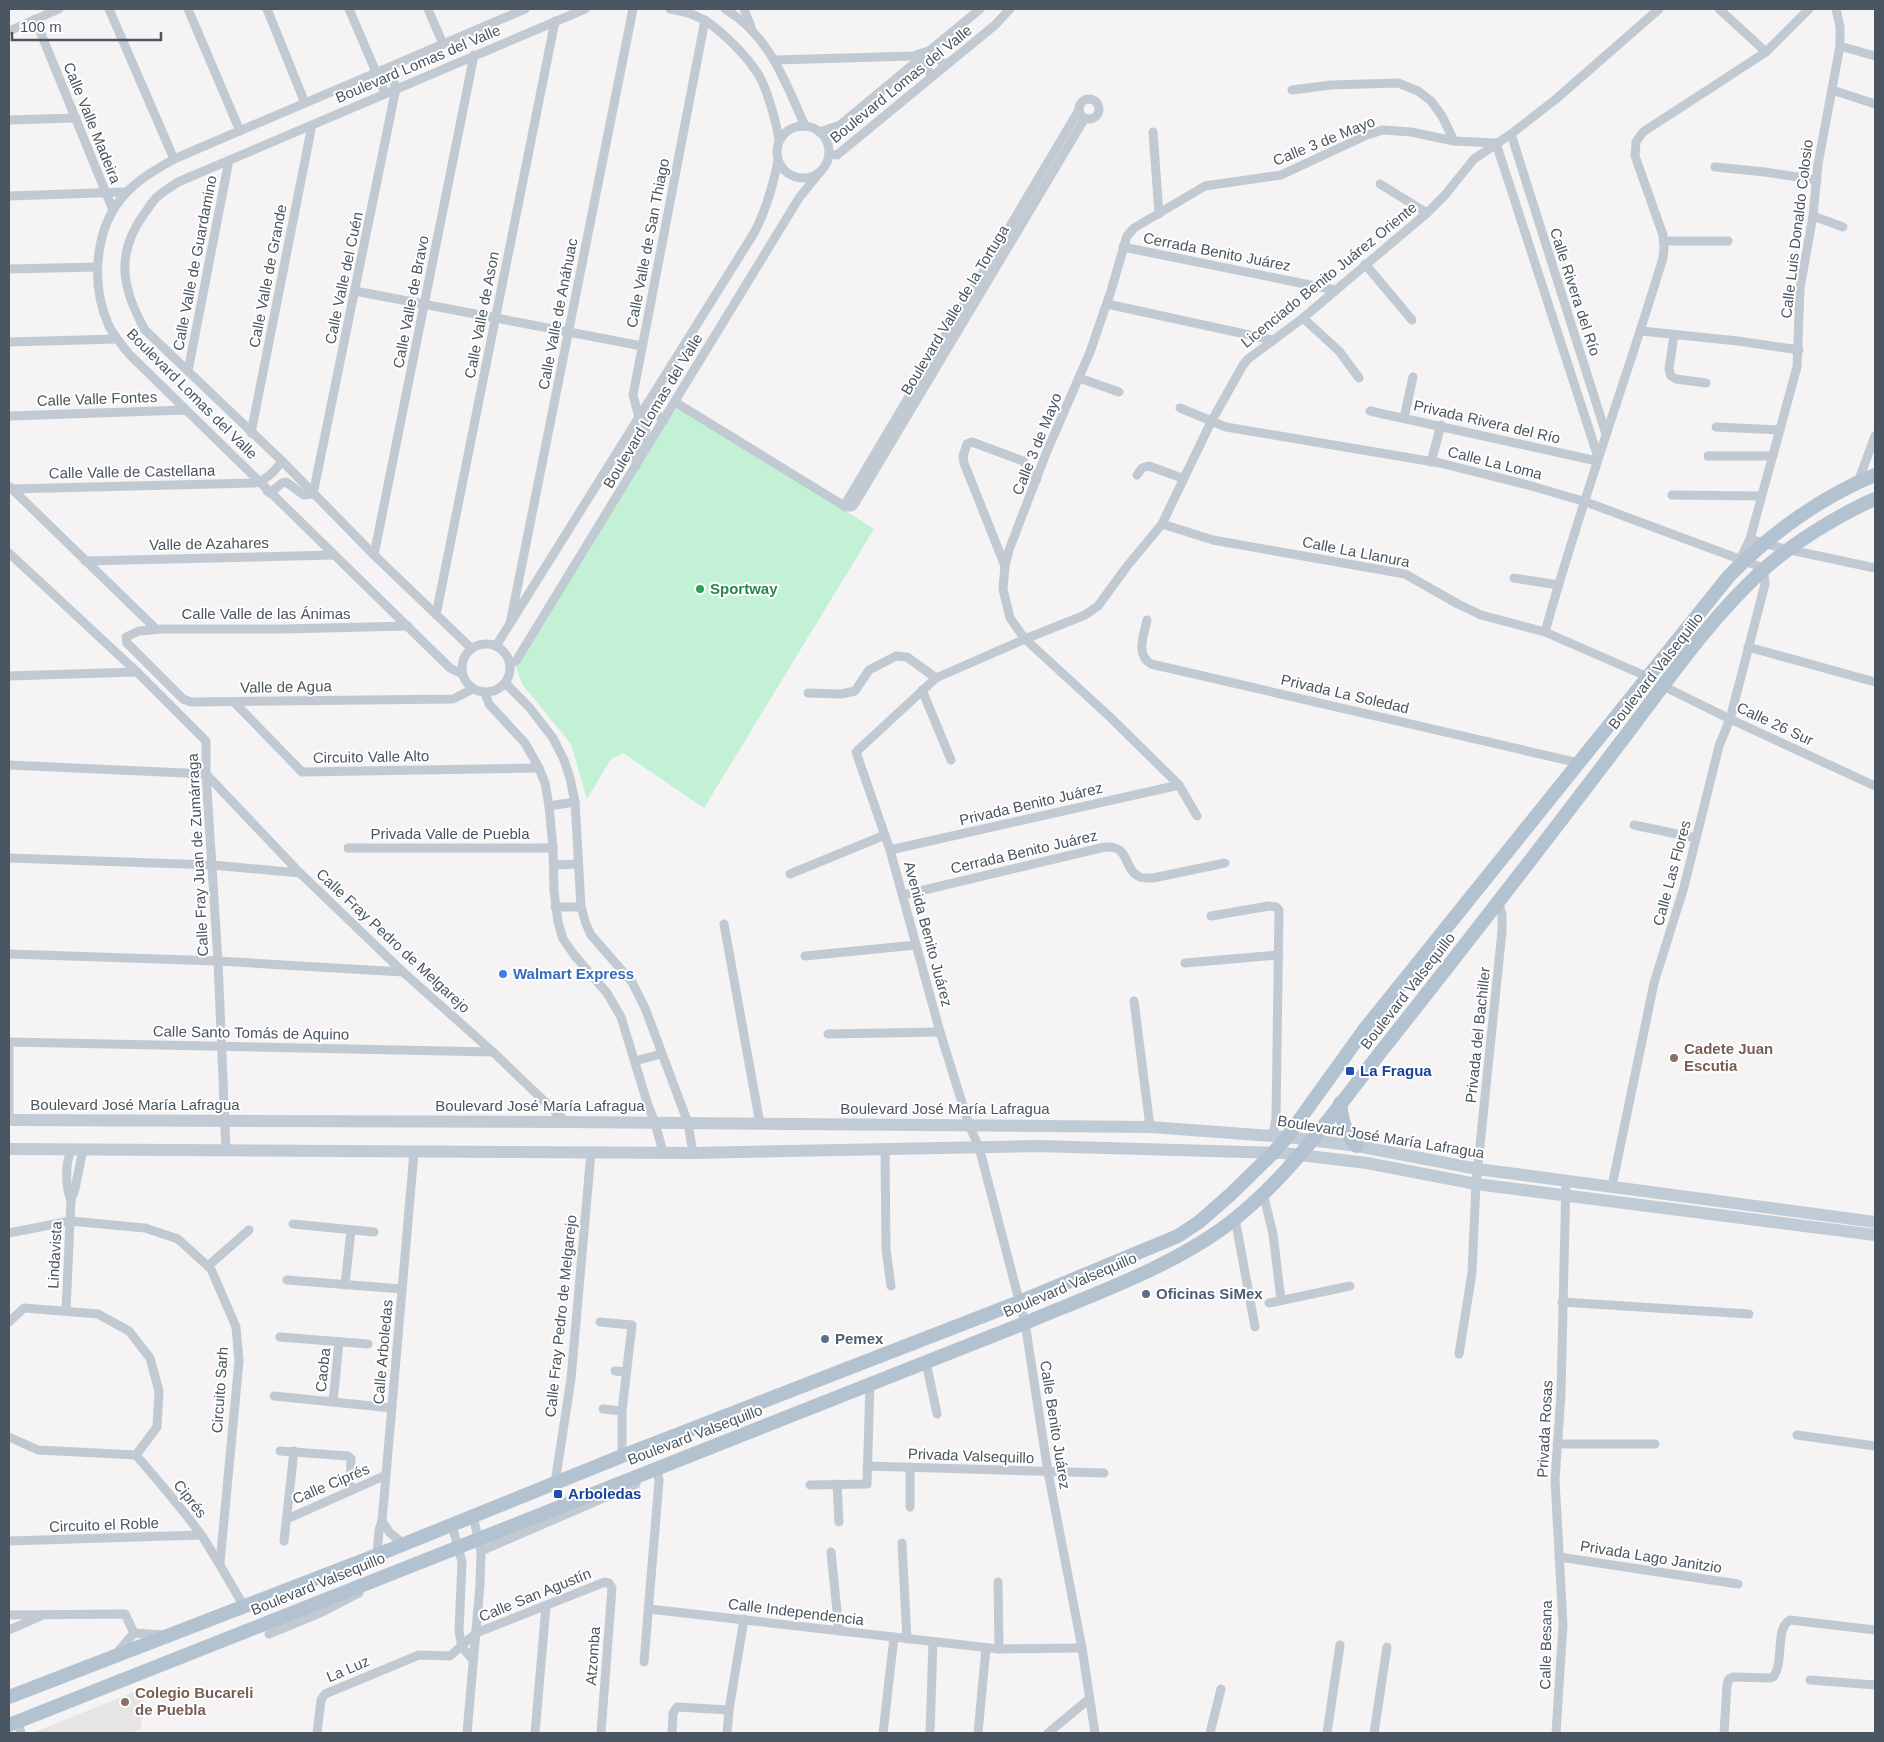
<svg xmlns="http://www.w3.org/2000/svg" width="1884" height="1742" font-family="Arial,sans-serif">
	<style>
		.education { fill: #e6e4e5 }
		.pitch { fill: #c3f1d5 }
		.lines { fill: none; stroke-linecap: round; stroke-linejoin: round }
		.street { stroke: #c1cad2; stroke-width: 9 }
		.secondary { stroke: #c1cbd6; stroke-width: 12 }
		.primary { stroke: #b3c2d1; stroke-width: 14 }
		.leisure-dot { fill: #2e9e5b; stroke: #fff; stroke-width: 2 }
		.shop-dot { fill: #3f7fe0; stroke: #fff; stroke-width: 2 }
		.education-dot { fill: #8d6e63; stroke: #fff; stroke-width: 2 }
		.transit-dot { fill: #1a4fb4; stroke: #fff; stroke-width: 2 }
		.service-dot { fill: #5c6f8a; stroke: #fff; stroke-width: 2 }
		.labels { text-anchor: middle; stroke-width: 4; stroke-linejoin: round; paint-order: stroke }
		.street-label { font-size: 15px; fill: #4a5661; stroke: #fff }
		.leisure-label { font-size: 15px; font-weight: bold; fill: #27864d; stroke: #fff; text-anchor: start }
		.shop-label { font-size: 15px; font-weight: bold; fill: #366cbe; stroke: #fff; text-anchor: start }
		.education-label { font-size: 15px; font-weight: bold; fill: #785e54; stroke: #fff; text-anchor: start }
		.transit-label { font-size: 15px; font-weight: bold; fill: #164399; stroke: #fff; text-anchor: start }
		.service-label { font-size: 15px; font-weight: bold; fill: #4e5e75; stroke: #fff; text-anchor: start }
	</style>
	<rect width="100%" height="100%" fill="#f5f3f3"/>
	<path class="education" d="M 144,1688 L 141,1729 L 130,1733 L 32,1733 Z"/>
	<path class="pitch" d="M 677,405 L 874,529 L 704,808 L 623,753 L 611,759 L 587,799 L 571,744 L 522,684 L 516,667 L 525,648 Z"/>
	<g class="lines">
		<g class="street">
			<path d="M 109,9 L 174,159"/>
			<path d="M 188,9 L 240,131"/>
			<path d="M 267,9 L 305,103"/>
			<path d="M 349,9 L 385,93"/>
			<path d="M 428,9 L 443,44"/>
			<path d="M 670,9 C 679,11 688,12 696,16 C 716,24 744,53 756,71 C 766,84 777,124 779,141"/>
			<path d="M 725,9 C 769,35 785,81 805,126"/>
			<path d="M 744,9 L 751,27"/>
			<path d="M 1719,9 L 1766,52"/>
			<path d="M 35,19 L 113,210"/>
			<path d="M 9,31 L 59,9"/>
			<path d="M 1840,46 L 1875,56"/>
			<path d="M 916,58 L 933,76"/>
			<path d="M 776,60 L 913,56 L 931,50 L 945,66"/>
			<path d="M 1292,90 L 1331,85 L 1398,83 L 1418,91 L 1431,101 L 1442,116 L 1454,141"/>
			<path d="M 1832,90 L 1875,104"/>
			<circle cx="1089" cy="109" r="10"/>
			<path d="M 9,120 L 76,118"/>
			<circle cx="803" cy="152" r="26"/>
			<path d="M 820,132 L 840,125 L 980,9"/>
			<path d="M 1153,132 L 1159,214"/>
			<path d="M 1511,134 L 1606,434"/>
			<path d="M 1496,143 L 1598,457"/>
			<path d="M 829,154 L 837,155 L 995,25 L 1010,9"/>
			<path d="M 1715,167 L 1765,172 L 1817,180"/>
			<path d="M 1380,184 L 1427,213"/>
			<path d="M 9,196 L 126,192"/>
			<path d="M 1813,216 L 1843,227"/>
			<path d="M 1664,241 L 1728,241"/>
			<path d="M 1123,247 L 1335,290"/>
			<path d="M 1365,264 L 1412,320"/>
			<path d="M 9,269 L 97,267"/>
			<path d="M 355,291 L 642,346"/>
			<path d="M 1107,304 L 1273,340"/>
			<path d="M 1303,318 L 1339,351 L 1359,378"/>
			<path d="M 1641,331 L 1738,341 L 1799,350"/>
			<path d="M 1674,335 L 1669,369 L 1671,376 L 1676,379 L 1706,383"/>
			<path d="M 9,342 L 117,339"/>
			<path d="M 188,371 L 229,160"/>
			<path d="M 1079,378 L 1119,392"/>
			<path d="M 675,402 L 846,507 L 851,507 L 854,505 L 1085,118"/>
			<path d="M 646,407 L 664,420"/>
			<path d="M 1180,408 L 1226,427 L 1440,463 L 1528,485 L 1586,502 L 1758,566 L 1764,574 L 1765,584 L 1730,719 L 1719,746 L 1684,887 L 1654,983 L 1612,1186"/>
			<path d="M 1370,411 L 1597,461"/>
			<path d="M 9,416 L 186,410"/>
			<path d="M 1404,418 L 1413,377"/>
			<path d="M 1716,427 L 1780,430"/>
			<path d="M 251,433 L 312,125"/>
			<path d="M 1708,456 L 1773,456"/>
			<path d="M 1431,462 L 1441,425"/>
			<path d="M 636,466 L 636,453 L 646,429 L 645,423 L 639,417 L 633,395 L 705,20"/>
			<path d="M 1137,475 L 1142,468 L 1149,466 L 1182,478"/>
			<path d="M 1858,482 L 1875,436"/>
			<path d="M 10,487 L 156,629"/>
			<path d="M 11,489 L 254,483 C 266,481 275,471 282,461"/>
			<path d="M 267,491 L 270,493 L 282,483 L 286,482 L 304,495 L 313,494 L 396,88 L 388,68"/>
			<path d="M 1672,495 L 1761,496"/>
			<path d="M 844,506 L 1079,110"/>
			<path d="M 1162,524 L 1213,540 L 1405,574 L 1458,604 L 1481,615 L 1545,632 L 1648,677"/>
			<path d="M 1750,539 L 1781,548 L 1875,568"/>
			<path d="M 9,553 L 137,672 L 206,741 L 206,774 L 218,961 L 226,1150"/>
			<path d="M 374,555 L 474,55"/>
			<path d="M 1740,560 L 1750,539 L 1797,367 L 1800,288 L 1813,216 L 1818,164 L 1840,46 L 1840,27 L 1836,9"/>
			<path d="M 85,561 L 334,555"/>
			<path d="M 1005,566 L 964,463 L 963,456 L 967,444 L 972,442 L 1023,461 L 1037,479"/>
			<path d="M 1514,578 L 1558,585"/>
			<path d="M 436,615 L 555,21"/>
			<path d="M 1147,620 C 1144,635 1135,654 1151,664 L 1579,763"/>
			<path d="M 510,624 L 633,9"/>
			<path d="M 408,626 L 284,629 L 163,629 L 139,631 L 126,637 L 127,643 L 183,699 L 191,702 L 453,699 L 473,689"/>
			<path d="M 1545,632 C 1580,506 1625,383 1663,258 L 1664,248 L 1663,235 L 1635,156 L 1636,142 L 1643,132 L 1766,52 L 1809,9"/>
			<circle cx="486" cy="668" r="24"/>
			<path d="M 496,646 L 754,233 C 766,210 773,186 778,161"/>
			<path d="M 1748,647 L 1875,682"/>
			<path d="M 471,648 L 374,555 L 282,461 L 145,330 C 122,289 115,254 144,214 C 148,209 151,203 156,198 C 162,192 171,187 178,182 L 585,9"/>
			<path d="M 510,663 L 516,661 L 799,198 L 820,172"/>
			<path d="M 462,674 L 450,668 L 129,354 C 122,345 114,336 109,326 C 90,284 94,226 127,192 C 140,178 157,169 174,159 L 525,9"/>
			<path d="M 9,676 L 137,672"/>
			<path d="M 505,683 L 529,707 L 553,738 L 564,760 L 570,778 L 575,802 L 581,907 L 586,924 L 591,935 L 632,982 L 645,1008 L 688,1123 L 693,1153"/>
			<path d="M 1663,686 L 1730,719 L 1875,786"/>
			<path d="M 922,690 L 951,760"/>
			<path d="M 485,693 L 489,704 L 525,743 L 539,768 L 545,783 L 549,806 L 553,848 L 554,891 L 558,922 L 563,939 L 575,956 L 607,993 L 621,1017 L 647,1102 L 655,1123 L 663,1152"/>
			<path d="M 808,693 L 841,694 L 855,691 L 869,670 L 896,656 L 907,657 L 936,678"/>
			<path d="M 234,702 L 302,772 L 539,768"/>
			<path d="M 9,765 L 206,774"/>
			<path d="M 206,774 L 300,873 L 403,972 L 493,1052 L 566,1122"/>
			<path d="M 549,806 L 575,802"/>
			<path d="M 1197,816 L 1179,785 L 1109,716 L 1025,639 L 1010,618 L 1003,589 L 1005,566 L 1009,550 L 1047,451 L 1090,352 L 1111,291 L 1127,236 L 1134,228 L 1205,186 L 1281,175 L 1367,135 L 1383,130 L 1411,132 L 1454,141 L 1496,143"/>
			<path d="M 1634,825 L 1696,838"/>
			<path d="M 348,848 L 553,848"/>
			<path d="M 890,850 L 1179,785"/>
			<path d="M 9,858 L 212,865 L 300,873"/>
			<path d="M 554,865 L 578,864"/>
			<path d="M 790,874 L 885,835"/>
			<path d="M 903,895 L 1105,847 C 1130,845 1123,868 1138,876 C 1142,879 1148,878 1153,878 L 1225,863"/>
			<path d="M 555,907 L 581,907"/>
			<path d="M 1211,916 L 1269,906 L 1276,907 L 1279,910 L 1276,1118 L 1273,1135"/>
			<path d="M 724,924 L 760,1124"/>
			<path d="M 9,954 L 218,961 L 403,972"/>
			<path d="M 805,956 L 916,945"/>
			<path d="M 1185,963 L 1279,955"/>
			<path d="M 1134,1001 L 1150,1127"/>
			<path d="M 828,1034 L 940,1032"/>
			<path d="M 9,1042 L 493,1052"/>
			<path d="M 9,1049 L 9,1120"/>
			<path d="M 635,1061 L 661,1054"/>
			<path d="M 885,1149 L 886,1249 L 891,1286"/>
			<path d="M 1263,1193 L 1273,1234 L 1281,1300"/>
			<path d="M 71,1200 C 65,1186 65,1162 72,1149"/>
			<path d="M 1235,1218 L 1255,1327"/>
			<path d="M 293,1224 L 374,1232"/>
			<path d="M 9,1233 L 70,1221 L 145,1228 L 178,1239 L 211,1269 L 236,1327 L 239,1361 L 220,1563"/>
			<path d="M 208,1266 L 249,1230"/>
			<path d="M 287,1280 L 402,1289"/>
			<path d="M 345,1285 L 351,1230"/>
			<path d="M 1562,1302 L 1749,1314"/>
			<path d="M 1269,1303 L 1350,1286"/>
			<path d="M 66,1311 L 71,1200 L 75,1189 L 83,1149"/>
			<path d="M 9,1322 L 24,1308 L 98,1314 L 129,1331 L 150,1358 L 159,1391 L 157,1427 L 136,1455"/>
			<path d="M 600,1322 L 632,1325 L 622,1411 L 622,1456"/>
			<path d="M 280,1337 L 368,1344"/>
			<path d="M 1459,1354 L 1472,1273 L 1476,1184 L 1502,931 L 1502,915 L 1499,903"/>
			<path d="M 926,1362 L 937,1414"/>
			<path d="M 615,1371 L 626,1372"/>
			<path d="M 274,1396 L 392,1408"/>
			<path d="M 333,1402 L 339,1342"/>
			<path d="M 603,1409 L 622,1411"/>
			<path d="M 1797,1435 L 1875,1446"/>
			<path d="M 9,1437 L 38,1450 L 136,1455"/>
			<path d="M 1557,1444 L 1655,1444"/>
			<path d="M 280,1451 L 348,1456 L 351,1459 L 350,1491"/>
			<path d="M 136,1455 C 158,1481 182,1508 202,1536 C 217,1559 230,1583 244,1606"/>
			<path d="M 867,1466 L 1104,1473"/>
			<path d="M 910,1467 L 910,1507"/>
			<path d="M 555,1483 L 571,1379 L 591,1152"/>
			<path d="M 837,1484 L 839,1522"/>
			<path d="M 810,1485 L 867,1484 L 870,1384"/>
			<path d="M 287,1519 L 386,1475"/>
			<path d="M 382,1521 L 390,1533 L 404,1544"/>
			<path d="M 452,1525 L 462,1562 L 459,1631 L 462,1647 L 473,1660"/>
			<path d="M 9,1541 L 201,1535"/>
			<path d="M 284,1541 L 294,1451"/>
			<path d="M 902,1543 L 907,1639"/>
			<path d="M 481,1551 L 636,1484"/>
			<path d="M 831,1552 L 839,1631"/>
			<path d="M 377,1555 L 379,1530 L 382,1521 L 414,1152"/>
			<path d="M 1559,1557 L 1738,1584"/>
			<path d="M 998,1582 L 999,1649"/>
			<path d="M 649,1609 L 999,1649 L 1082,1648"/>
			<path d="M 9,1615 L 125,1614 L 134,1633"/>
			<path d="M 9,1630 L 41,1616"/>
			<path d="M 269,1634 L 322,1612 L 359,1593"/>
			<path d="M 116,1654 L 134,1633 L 163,1635"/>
			<path d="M 644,1662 L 659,1481 L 657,1467"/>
			<path d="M 1810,1680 L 1875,1685"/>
			<path d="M 17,1721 L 21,1733"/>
			<path d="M 317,1733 L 321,1700 L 325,1694 L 419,1655 L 450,1656 L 476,1633 L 605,1582 L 609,1583 L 612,1588 L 601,1733"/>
			<path d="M 467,1733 L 480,1585 L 481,1551 L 473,1516"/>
			<path d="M 535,1733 L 546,1606"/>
			<path d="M 672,1733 L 673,1713 L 677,1707 L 729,1710"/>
			<path d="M 727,1733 L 729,1710 L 744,1619"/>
			<path d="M 883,1733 L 894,1637"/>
			<path d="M 930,1733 L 933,1642"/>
			<path d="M 978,1733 L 986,1648"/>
			<path d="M 1048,1733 L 1089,1699"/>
			<path d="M 1095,1733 L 1082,1648 L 1048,1472 L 1025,1323 L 979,1147 L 969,1125 L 940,1032 L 890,850 L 856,752 L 936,678 L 1025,639 L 1085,615 L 1098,606 L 1128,565 L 1162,524 L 1211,422 L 1243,365 L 1248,359 L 1303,318 L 1427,213 L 1445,195 L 1474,159 L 1511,134 L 1556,99 L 1659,9"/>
			<path d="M 1210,1733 L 1221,1689"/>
			<path d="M 1327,1733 L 1340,1645"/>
			<path d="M 1374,1733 L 1387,1647"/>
			<path d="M 1556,1733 L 1563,1625 L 1555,1480 L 1561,1394 L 1566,1180"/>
			<path d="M 1724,1733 L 1727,1685 L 1729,1679 L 1733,1677 L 1770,1678 L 1773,1677 C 1785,1663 1774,1629 1790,1620 L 1875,1630"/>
		</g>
		<g class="secondary">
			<path d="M 9,1120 L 566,1122 L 1150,1127 L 1287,1137 L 1357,1146 L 1478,1169 L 1875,1222"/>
			<path d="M 9,1149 L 693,1153 L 1037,1146 L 1283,1153 L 1367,1163 L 1476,1184 L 1875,1235"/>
		</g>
		<g class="primary">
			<path d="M 1340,1103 C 1342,1121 1345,1132 1357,1146"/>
			<path d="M 9,1697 L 377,1555 L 622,1456 L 1019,1302 L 1178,1236 L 1199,1222 L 1231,1194 L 1274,1152 L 1287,1137 L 1364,1030 L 1729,576 C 1770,534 1821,497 1875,475"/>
			<path d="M 9,1725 L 1025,1323 C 1094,1294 1178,1265 1236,1218 C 1294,1171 1337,1108 1383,1049 C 1463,948 1542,846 1620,743 C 1665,684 1708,620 1763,570 C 1784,551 1808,535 1832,521 C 1846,513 1860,505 1875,499"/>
		</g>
	</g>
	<circle class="leisure-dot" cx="700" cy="589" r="5"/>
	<circle class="shop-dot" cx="503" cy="974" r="5"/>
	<g class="education-dot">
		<circle cx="1674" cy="1058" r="5"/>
		<circle cx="125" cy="1702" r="5"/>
	</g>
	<g class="transit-dot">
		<rect x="1345" y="1066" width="10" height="10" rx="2.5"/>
		<rect x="553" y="1489" width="10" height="10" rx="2.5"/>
	</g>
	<g class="service-dot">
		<circle cx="1146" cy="1294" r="5"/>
		<circle cx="825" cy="1339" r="5"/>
	</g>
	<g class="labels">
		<g class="street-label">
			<text transform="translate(418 64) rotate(-23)" y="5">Boulevard Lomas del Valle</text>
			<text transform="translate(901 84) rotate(-39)" y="5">Boulevard Lomas del Valle</text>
			<text transform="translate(92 123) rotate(68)" y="5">Calle Valle Madeira</text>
			<text transform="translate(1324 141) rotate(-22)" y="5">Calle 3 de Mayo</text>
			<text transform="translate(1797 229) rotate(-83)" y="5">Calle Luis Donaldo Colosio</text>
			<text transform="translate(648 243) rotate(-79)" y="5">Calle Valle de San Thiago</text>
			<text transform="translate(1217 252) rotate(11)" y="5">Cerrada Benito Juárez</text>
			<text transform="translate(195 263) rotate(-79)" y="5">Calle Valle de Guardamino</text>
			<text transform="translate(1329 275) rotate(-39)" y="5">Licenciado Benito Juárez Oriente</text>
			<text transform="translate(268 276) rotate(-79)" y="5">Calle Valle de Grande</text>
			<text transform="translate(344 278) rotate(-78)" y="5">Calle Valle del Cuén</text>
			<text transform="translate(1575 292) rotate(72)" y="5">Calle Rivera del Río</text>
			<text transform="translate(411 302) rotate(-79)" y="5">Calle Valle de Bravo</text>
			<text transform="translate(955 310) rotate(-59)" y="5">Boulevard Valle de la Tortuga</text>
			<text transform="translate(558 314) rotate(-79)" y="5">Calle Valle de Anáhuac</text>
			<text transform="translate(482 315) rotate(-79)" y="5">Calle Valle de Ason</text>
			<text transform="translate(192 394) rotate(45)" y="5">Boulevard Lomas del Valle</text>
			<text transform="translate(97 399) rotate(-2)" y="5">Calle Valle Fontes</text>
			<text transform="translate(653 411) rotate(-59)" y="5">Boulevard Lomas del Valle</text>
			<text transform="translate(1487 422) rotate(13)" y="5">Privada Rivera del Río</text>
			<text transform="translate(1037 444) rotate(-68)" y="5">Calle 3 de Mayo</text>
			<text transform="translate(1495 463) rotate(14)" y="5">Calle La Loma</text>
			<text transform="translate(132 472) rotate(-1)" y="5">Calle Valle de Castellana</text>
			<text transform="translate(209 544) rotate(-1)" y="5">Valle de Azahares</text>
			<text transform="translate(1356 552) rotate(11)" y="5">Calle La Llanura</text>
			<text x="266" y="619">Calle Valle de las Ánimas</text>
			<text transform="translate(1656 671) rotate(-52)" y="5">Boulevard Valsequillo</text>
			<text transform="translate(286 687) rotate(-1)" y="5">Valle de Agua</text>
			<text transform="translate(1345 694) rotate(13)" y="5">Privada La Soledad</text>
			<text transform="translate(1775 724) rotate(25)" y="5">Calle 26 Sur</text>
			<text transform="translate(371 757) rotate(-1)" y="5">Circuito Valle Alto</text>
			<text transform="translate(1031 804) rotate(-13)" y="5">Privada Benito Juárez</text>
			<text x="450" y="839">Privada Valle de Puebla</text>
			<text transform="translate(1024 852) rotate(-13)" y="5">Cerrada Benito Juárez</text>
			<text transform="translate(198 855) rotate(-93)" y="5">Calle Fray Juan de Zumárraga</text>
			<text transform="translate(1672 873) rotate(-75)" y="5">Calle Las Flores</text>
			<text transform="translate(928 934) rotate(75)" y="5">Avenida Benito Juárez</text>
			<text transform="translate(393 941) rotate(43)" y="5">Calle Fray Pedro de Melgarejo</text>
			<text transform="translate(1408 991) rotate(-52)" y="5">Boulevard Valsequillo</text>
			<text transform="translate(251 1033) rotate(1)" y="5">Calle Santo Tomás de Aquino</text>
			<text transform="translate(1478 1035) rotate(-84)" y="5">Privada del Bachiller</text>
			<text x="135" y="1110">Boulevard José María Lafragua</text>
			<text x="540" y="1111">Boulevard José María Lafragua</text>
			<text x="945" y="1114">Boulevard José María Lafragua</text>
			<text transform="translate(1381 1137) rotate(9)" y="5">Boulevard José María Lafragua</text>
			<text transform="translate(55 1255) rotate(-87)" y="5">Lindavista</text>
			<text transform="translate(1070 1285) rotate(-23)" y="5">Boulevard Valsequillo</text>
			<text transform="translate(561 1316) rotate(-84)" y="5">Calle Fray Pedro de Melgarejo</text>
			<text transform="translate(383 1352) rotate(-85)" y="5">Calle Arboledas</text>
			<text transform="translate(323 1370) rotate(-84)" y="5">Caoba</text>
			<text transform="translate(220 1390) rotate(-86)" y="5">Circuito Sarh</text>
			<text transform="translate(1055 1425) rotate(81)" y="5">Calle Benito Juárez</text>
			<text transform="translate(1545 1429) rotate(-87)" y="5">Privada Rosas</text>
			<text transform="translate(695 1435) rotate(-21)" y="5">Boulevard Valsequillo</text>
			<text transform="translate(971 1456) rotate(2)" y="5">Privada Valsequillo</text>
			<text transform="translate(331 1484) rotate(-23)" y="5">Calle Ciprés</text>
			<text transform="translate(190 1499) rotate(52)" y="5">Ciprés</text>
			<text transform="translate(104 1525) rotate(-2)" y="5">Circuito el Roble</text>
			<text transform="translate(1651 1557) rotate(9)" y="5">Privada Lago Janitzio</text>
			<text transform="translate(318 1584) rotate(-22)" y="5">Boulevard Valsequillo</text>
			<text transform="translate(535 1595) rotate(-22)" y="5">Calle San Agustín</text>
			<text transform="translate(796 1612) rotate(7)" y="5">Calle Independencia</text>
			<text transform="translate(1546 1645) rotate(-89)" y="5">Calle Besana</text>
			<text transform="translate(593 1656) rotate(-86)" y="5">Atzomba</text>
			<text transform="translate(348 1669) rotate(-23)" y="5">La Luz</text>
		</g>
		<g class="leisure-label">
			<text x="710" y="594">Sportway</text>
		</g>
		<g class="shop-label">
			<text x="513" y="979">Walmart Express</text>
		</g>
		<g class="education-label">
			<text x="1684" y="1054">Cadete Juan<tspan x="1684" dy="17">Escutia</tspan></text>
			<text x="135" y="1698">Colegio Bucareli<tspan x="135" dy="17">de Puebla</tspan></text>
		</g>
		<g class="transit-label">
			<text x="1360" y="1076">La Fragua</text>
			<text x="568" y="1499">Arboledas</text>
		</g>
		<g class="service-label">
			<text x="1156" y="1299">Oficinas SiMex</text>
			<text x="835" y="1344">Pemex</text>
		</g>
	</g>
	<rect width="1884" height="1742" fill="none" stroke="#4a5661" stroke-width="20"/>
	<path d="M12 32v8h149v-8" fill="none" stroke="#4a5661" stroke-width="2.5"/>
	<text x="20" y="32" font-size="15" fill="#4a5661" stroke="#ffffff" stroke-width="4" paint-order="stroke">100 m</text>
</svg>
